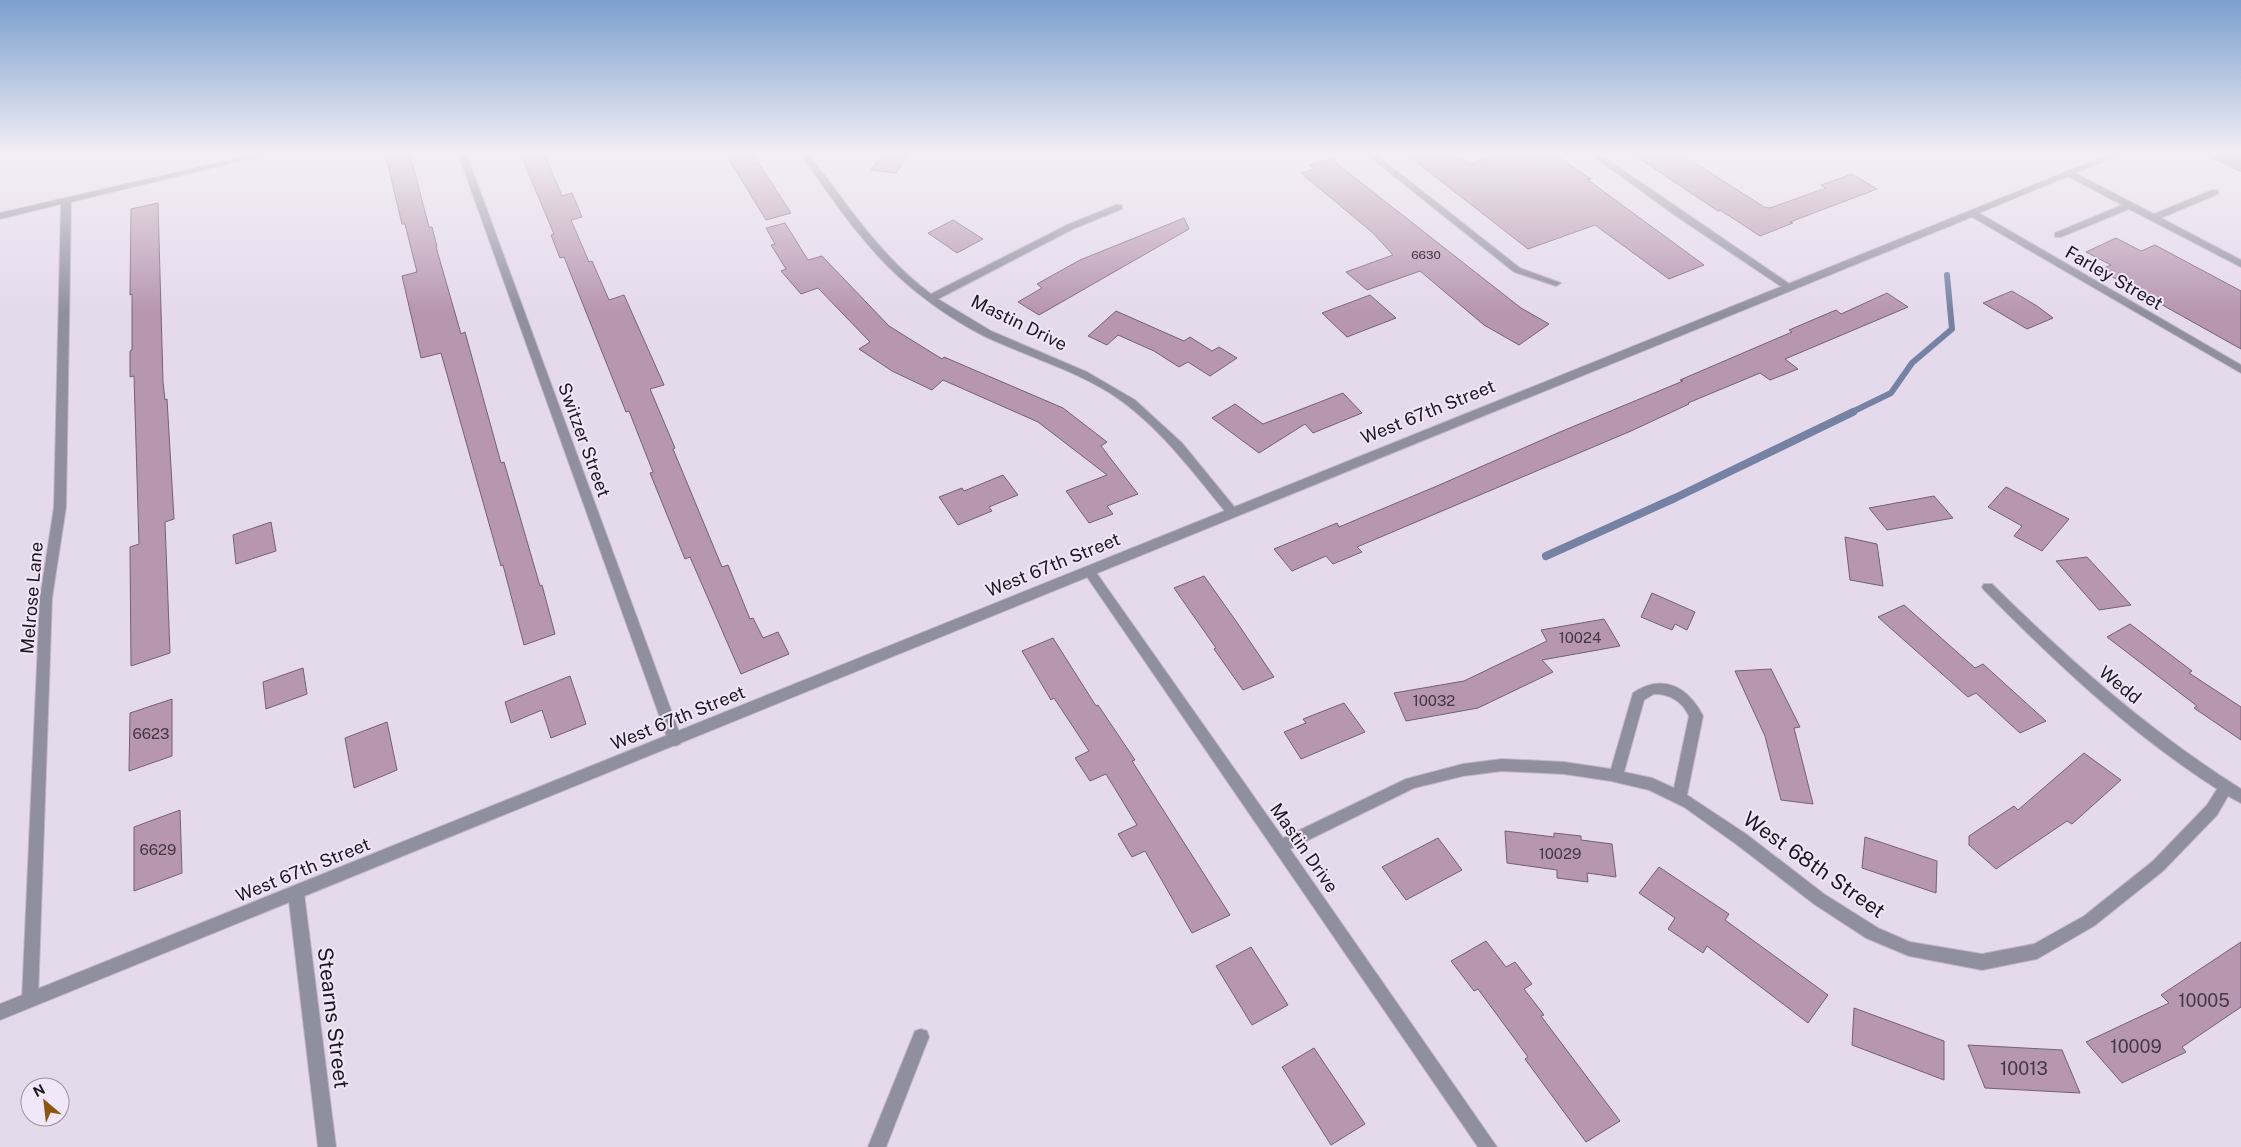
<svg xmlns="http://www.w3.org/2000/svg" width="2241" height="1147" font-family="'Public Sans',sans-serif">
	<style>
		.water { fill: #7682a4 }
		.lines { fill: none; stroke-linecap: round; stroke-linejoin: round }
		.stream-far1 { stroke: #7682a4; stroke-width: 6 }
		.stream { stroke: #7682a4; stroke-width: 8 }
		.building { fill: #b796af; stroke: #73636e }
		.service-casing { stroke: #c1b6c7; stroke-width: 2 }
		.minor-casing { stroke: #c1b6c7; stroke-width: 2 }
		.tertiary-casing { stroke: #c1b6c7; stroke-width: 2 }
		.service { fill: #908f9f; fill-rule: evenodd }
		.minor { fill: #908f9f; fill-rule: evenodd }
		.tertiary { fill: #908f9f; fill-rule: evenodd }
		.labels { text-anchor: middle; stroke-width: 4; stroke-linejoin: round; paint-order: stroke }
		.far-number-label { font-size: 12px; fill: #433842 }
		.number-label { font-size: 15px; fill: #433842 }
		.street-label { font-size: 18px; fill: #1c181e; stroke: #f2e6f9 }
		.near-number-label { font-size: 18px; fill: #433842 }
		.near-street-label { font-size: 21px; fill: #1c181e; stroke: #f2e6f9 }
	</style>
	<rect width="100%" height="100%" fill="#e5d9ec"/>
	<path class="water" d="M 2199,153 L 2236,153 L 2241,155 L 2241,172 Z"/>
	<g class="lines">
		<path class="stream-far1" d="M 1850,413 L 1891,393 L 1912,363 L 1952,329 L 1947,275"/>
		<path class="stream" d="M 1546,556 L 1675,498 L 1853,412"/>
	</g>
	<g class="building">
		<path d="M 385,153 L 408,153 L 413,166 L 429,227 L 432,227 L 437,247 L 436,247 L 461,334 L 465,332 L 501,463 L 504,462 L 540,586 L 542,585 L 555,634 L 524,645 L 503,565 L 501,566 L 441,353 L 421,358 L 402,276 L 417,272 L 405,224 L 402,224 Z"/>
		<path d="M 520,153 L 544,153 L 562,196 L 572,193 L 582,217 L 571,220 L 589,262 L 592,261 L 609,300 L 624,295 L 664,385 L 650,389 L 675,448 L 673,449 L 722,567 L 728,565 L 750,619 L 753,618 L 763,638 L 778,632 L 789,654 L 741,674 L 690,557 L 685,559 L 650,473 L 653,472 L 629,411 L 626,412 L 564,257 L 560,258 L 551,235 L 554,234 Z"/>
		<path d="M 725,153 L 752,153 L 791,213 L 766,220 Z"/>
		<path d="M 883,153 L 909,153 L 896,173 L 871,170 Z"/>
		<path d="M 1405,153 L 1453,153 L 1469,164 L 1504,153 L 1552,153 L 1591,179 L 1588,180 L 1704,265 L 1669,279 L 1595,225 L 1528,249 Z"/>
		<path d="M 1631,153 L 1668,153 L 1671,155 L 1680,153 L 1764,207 L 1770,208 L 1826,188 L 1821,185 L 1852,174 L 1877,189 L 1790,222 L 1793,223 L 1760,236 L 1720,210 L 1718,211 Z"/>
		<path d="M 1331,159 L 1521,308 L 1549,324 L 1519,345 L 1484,325 L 1420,271 L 1367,290 L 1346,272 L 1393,255 L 1373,233 L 1301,173 L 1315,169 L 1310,165 Z"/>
		<path d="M 158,203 L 163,382 L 165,400 L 167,399 L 174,519 L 165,522 L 170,653 L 131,666 L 130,547 L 139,544 L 134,376 L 130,377 L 130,351 L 132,350 L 132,294 L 130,295 L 131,209 Z"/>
		<path d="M 1184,218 L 1189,229 L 1039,315 L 1018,302 L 1042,288 L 1037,284 L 1080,260 Z"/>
		<path d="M 953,220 L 983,239 L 957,253 L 928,233 Z"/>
		<path d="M 785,223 L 808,260 L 822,256 L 889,326 L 942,359 L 944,357 L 1063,408 L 1107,442 L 1101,446 L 1138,494 L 1107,506 L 1113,514 L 1089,523 L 1066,491 L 1107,475 L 1038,422 L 943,380 L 932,390 L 892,371 L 859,349 L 870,342 L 818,288 L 801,294 L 781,271 L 786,269 L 771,245 L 775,244 L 766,228 Z"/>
		<path d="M 2116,238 L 2141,251 L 2155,245 L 2241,291 L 2241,349 L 2100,270 L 2111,265 L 2086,252 Z"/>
		<path d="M 2012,291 L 2037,306 L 2053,318 L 2027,329 L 1983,303 Z"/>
		<path d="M 1887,293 L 1908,307 L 1785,359 L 1798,369 L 1770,380 L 1760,373 L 1688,403 L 1689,404 L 1631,431 L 1357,547 L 1362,552 L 1333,564 L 1326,556 L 1292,571 L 1274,549 L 1337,523 L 1339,527 L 1437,486 L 1560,432 L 1683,381 L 1680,380 L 1792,332 L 1789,330 L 1836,310 L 1841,314 Z"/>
		<path d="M 1370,295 L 1396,318 L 1347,337 L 1322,313 Z"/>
		<path d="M 1116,311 L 1184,341 L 1190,337 L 1212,351 L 1219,347 L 1237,358 L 1210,376 L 1188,362 L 1179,367 L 1154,351 L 1118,335 L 1107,345 L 1088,336 Z"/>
		<path d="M 1343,393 L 1362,413 L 1313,433 L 1305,424 L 1259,453 L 1212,418 L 1235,404 L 1263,424 Z"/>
		<path d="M 1003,475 L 1018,495 L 989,507 L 992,511 L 958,525 L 939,497 L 962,488 L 964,491 Z"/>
		<path d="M 2006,487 L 2069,519 L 2042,551 L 2014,536 L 2022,526 L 1988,507 Z"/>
		<path d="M 1934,496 L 1953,518 L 1887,530 L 1869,508 Z"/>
		<path d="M 271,522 L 276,551 L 236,564 L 233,535 Z"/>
		<path d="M 1845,537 L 1877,544 L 1883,586 L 1850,580 Z"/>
		<path d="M 2087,557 L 2131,605 L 2099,610 L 2056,561 Z"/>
		<path d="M 1204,576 L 1236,621 L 1274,677 L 1243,690 L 1214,649 L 1216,648 L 1174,588 Z"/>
		<path d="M 1652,593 L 1695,612 L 1687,630 L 1675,624 L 1672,630 L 1641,617 Z"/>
		<path d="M 1904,605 L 1975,668 L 1983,664 L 2046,721 L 2020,733 L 1976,693 L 1968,697 L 1878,617 Z"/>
		<path d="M 1604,619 L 1620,646 L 1542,660 L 1553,672 L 1478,708 L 1406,721 L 1394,693 L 1464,681 L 1547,641 L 1541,630 Z"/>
		<path d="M 2130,624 L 2192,671 L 2189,673 L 2241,707 L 2241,740 L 2194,708 L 2197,706 L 2107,637 Z"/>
		<path d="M 1053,638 L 1096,706 L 1098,705 L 1135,760 L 1132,761 L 1230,915 L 1192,933 L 1145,851 L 1132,857 L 1118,834 L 1137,825 L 1106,774 L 1090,781 L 1075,758 L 1089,751 L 1054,698 L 1051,700 L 1022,651 Z"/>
		<path d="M 303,668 L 307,694 L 266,709 L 263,682 Z"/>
		<path d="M 1771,669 L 1800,727 L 1794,728 L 1813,804 L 1781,800 L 1765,736 L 1735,671 Z"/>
		<path d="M 570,676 L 586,724 L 551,738 L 542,710 L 511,723 L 505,702 Z"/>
		<path d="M 172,699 L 172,756 L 129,771 L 130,713 Z"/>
		<path d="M 1344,703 L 1365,732 L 1301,759 L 1284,732 L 1306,723 L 1303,719 Z"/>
		<path d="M 387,722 L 397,770 L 354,788 L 345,738 Z"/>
		<path d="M 2084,753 L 2121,780 L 2072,824 L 2067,821 L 1996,869 L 1969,845 L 1969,836 L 2014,806 L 2018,810 Z"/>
		<path d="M 180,810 L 182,873 L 134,891 L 134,827 Z"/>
		<path d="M 1505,831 L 1554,837 L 1554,833 L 1581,836 L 1581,840 L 1612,844 L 1616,877 L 1587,873 L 1588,882 L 1557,878 L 1557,870 L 1507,863 Z"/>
		<path d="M 1865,837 L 1937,861 L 1936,893 L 1862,868 Z"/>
		<path d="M 1438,838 L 1462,870 L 1406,900 L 1382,867 Z"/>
		<path d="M 1659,867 L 1729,914 L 1725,920 L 1828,995 L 1808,1023 L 1707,946 L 1703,953 L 1668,929 L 1675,918 L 1639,893 Z"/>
		<path d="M 1486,941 L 1506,967 L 1515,962 L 1532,984 L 1524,989 L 1544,1015 L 1541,1016 L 1620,1121 L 1586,1142 L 1525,1059 L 1528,1057 L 1478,989 L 1474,991 L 1451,961 Z"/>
		<path d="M 2241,942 L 2241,1007 L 2182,1047 L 2186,1052 L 2122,1083 L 2086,1042 L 2169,1003 L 2161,995 Z"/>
		<path d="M 1251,947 L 1288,1005 L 1252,1025 L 1216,966 Z"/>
		<path d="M 1854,1008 L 1944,1041 L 1944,1080 L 1852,1045 Z"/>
		<path d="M 1968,1045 L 2062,1050 L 2080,1093 L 1985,1088 Z"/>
		<path d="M 1314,1048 L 1365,1124 L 1331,1145 L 1282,1067 Z"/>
	</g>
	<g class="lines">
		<g class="service-casing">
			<path id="service" d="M 2069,170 L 2154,214 L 2212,190 L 2218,190 L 2218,194 L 2161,218 L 2241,260 L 2241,267 L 2129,209 L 2061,237 L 2055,237 L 2055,233 L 2122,205 L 2066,175 L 2066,171 Z"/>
		</g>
		<g class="minor-casing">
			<g id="minor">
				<path d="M 260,153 L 273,153 L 71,202 L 66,507 L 52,598 L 38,999 L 36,1005 L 30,1007 L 24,1005 L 22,999 L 40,598 L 54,507 L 61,204 L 0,219 L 0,213 Z"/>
				<path d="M 458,153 L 466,153 L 682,740 L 680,744 L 675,746 L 670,744 L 668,740 Z"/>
				<path d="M 800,153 L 808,153 C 846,203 880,256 931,294 L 1067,225 L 1116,205 L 1122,205 L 1122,209 L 1073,229 L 938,299 L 991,331 L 1087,372 L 1135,400 L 1182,443 L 1236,509 L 1238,512 L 1236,515 L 1228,515 C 1192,471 1158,424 1110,393 C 1071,369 1027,356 986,337 C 962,325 939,310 919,294 C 870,256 835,203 800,153 Z"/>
				<path d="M 1365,153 L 1374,153 L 1520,268 L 1561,283 L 1556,286 L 1514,272 Z"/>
				<path d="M 1589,153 L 1598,153 L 1794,287 L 1793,289 L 1785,289 L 1673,214 Z"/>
				<path d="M 1089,566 L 1093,568 L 1283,838 L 1406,779 L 1463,764 L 1502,759 L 1564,762 L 1611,769 L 1633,693 C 1663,673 1688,687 1703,716 L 1687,795 L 1746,834 L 1824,894 L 1878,928 L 1910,942 L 1982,954 L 2034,944 L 2084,916 L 2153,861 L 2207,805 L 2217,789 C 2130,733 2056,663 1984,590 L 1982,587 L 1984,584 L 1992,584 C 2069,660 2149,731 2241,789 L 2241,803 L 2228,796 L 2217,815 L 2163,871 L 2094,926 L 2037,959 L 1982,970 L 1909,956 L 1866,938 L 1814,904 L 1736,844 L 1684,807 L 1649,790 L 1611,781 L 1564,774 L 1502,771 L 1463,776 L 1414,788 L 1290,849 L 1497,1147 L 1478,1147 L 1085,574 L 1083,571 ZM 1654,694 C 1670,694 1682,701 1689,716 L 1674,788 L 1652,778 L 1624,772 L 1644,700 Z"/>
				<path d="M 296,886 L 301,888 L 304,893 L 336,1147 L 318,1147 L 288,893 L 291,888 Z"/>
				<path d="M 921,1029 L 927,1031 L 929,1037 L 886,1147 L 868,1147 L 915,1031 Z"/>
			</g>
		</g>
		<g class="tertiary-casing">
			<path id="tertiary" d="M 2113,153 L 2124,153 L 1979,213 L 2241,365 L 2241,373 L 1972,217 L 0,1020 L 0,1004 Z"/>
		</g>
		<use href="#service" class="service"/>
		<use href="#minor" class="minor"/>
		<use href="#tertiary" class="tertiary"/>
	</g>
	<linearGradient id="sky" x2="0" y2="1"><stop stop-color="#7aa0cd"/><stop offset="0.49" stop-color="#f3eef6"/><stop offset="1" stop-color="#f3eef6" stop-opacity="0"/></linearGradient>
	<rect width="2241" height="313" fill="url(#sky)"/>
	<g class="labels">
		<g class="far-number-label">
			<text x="1426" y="259">6630</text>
		</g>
		<g class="number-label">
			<text x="1580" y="643">10024</text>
			<text x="1434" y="706">10032</text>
			<text x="151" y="739">6623</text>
			<text x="158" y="855">6629</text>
			<text x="1560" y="859">10029</text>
		</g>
		<g class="street-label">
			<text transform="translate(2114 278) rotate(30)" y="6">Farley Street</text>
			<text transform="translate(1019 323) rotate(26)" y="6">Mastin Drive</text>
			<text transform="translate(1428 412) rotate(-22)" y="6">West 67th Street</text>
			<text transform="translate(584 440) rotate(70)" y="6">Switzer Street</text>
			<text transform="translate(1053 565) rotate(-22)" y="6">West 67th Street</text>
			<text transform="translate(32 598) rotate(-85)" y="6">Melrose Lane</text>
			<text transform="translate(2120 685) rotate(39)" y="6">Wedd</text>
			<text transform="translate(678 718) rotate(-22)" y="6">West 67th Street</text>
			<text transform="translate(1304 848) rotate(55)" y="6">Mastin Drive</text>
			<text transform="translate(303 870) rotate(-22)" y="6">West 67th Street</text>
		</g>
		<g class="near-number-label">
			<text x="2204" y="1007">10005</text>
			<text x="2136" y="1053">10009</text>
			<text x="2024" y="1075">10013</text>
		</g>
		<g class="near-street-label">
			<text transform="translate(1814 865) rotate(35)" y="7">West 68th Street</text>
			<text transform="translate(333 1018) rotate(83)" y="7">Stearns Street</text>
		</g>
	</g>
	<g transform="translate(45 1102) rotate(332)"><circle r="24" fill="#f2e6f9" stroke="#9c94a1"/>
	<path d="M0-4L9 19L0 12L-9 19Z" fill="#8e550f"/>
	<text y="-8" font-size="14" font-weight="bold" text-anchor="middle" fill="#1c181e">N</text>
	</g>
</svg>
